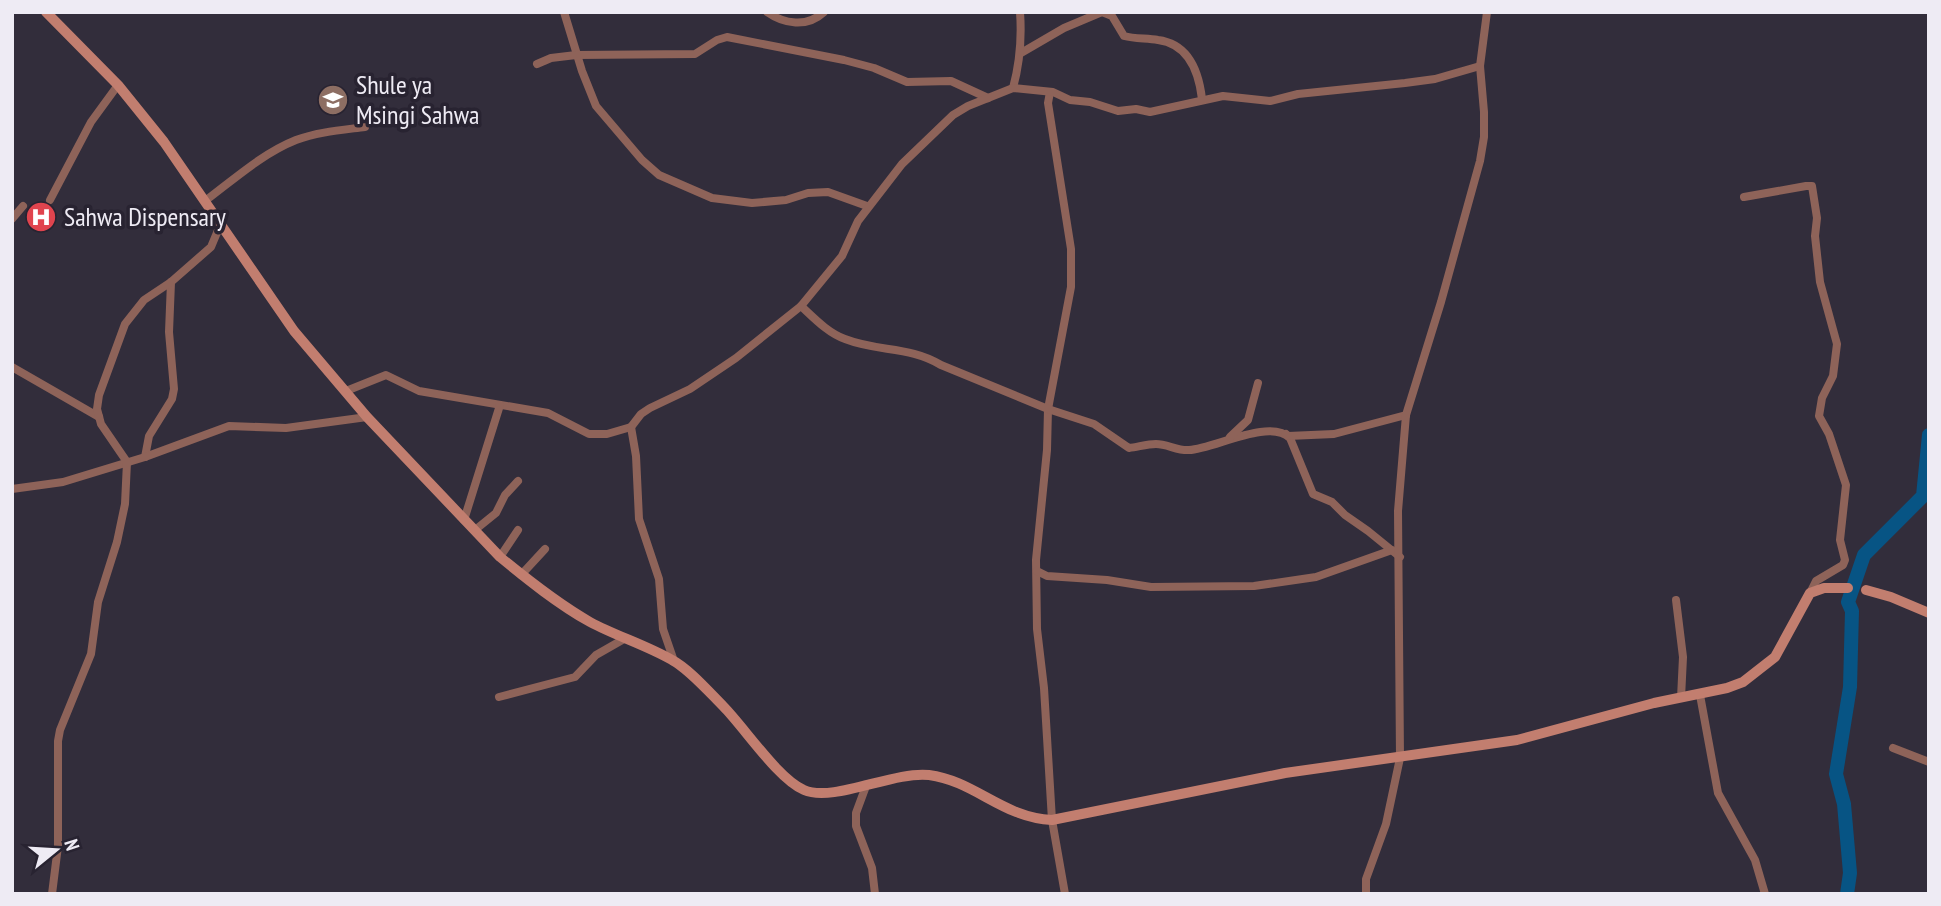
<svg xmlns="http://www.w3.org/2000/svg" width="1941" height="906" font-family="'PT Sans Narrow',sans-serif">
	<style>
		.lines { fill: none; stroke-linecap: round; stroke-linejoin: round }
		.river { stroke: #075484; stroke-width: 14 }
		.minor { stroke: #8e6359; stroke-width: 8 }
		.secondary { stroke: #c27e6f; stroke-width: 10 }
		.labels { text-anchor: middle; stroke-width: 7; stroke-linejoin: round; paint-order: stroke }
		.poi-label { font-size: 26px; fill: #eeebf4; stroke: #282331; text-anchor: start }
	</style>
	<rect width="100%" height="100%" fill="#322d3b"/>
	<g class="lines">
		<path class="river" d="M 1847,894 L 1850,873 L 1844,804 L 1836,774 L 1850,687 L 1852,611 L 1848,602 L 1864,555 L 1923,496 L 1929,435"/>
		<g class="minor">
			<path d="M 564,12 L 582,71 L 596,106 L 642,160 L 659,175 L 712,198 L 752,203 L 786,200 L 808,193 L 828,192 L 867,206"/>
			<path d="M 767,12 C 784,24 807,28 824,12"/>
			<path d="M 1102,12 L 1112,16 L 1124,36 C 1135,39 1147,38 1158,40 C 1189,44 1199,73 1202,99"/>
			<path d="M 1021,53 L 1064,28 L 1102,12"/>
			<path d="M 537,64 L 551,58 L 576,55 L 695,54 L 717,40 L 727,37 L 844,60 L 874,68 L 907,82 L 951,81 L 988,98"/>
			<path d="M 1013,88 C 1020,62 1022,39 1020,12"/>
			<path d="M 1050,92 L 1048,103 L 1071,249 L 1071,287 L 1048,409 L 1047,450 L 1036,560 L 1037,629 L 1044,688 L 1052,820 L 1065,894"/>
			<path d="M 1744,197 L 1806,186 L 1812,186 L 1817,218 L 1815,236 L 1820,282 L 1837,344 L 1833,376 L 1822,398 L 1819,416 L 1829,434 L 1846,485 L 1840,540 L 1845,560 L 1843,565 L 1816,581 L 1810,593"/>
			<path d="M 50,200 L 91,122 L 118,85"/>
			<path d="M 205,201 C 233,180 263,153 296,140 C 317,132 342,130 365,127"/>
			<path d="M 12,219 L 23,206"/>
			<path d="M 801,306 C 814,318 828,333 845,339 C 878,352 910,346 941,365 L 1048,409 L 1094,424 L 1129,448 C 1138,447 1147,444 1156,444 C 1167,444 1178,451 1189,450 C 1214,449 1269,418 1290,438 L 1313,494 L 1332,502 L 1345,515 L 1368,531 L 1400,557"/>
			<path d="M 12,367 L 99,417"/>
			<path d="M 346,391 L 386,375 L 419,391 L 548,413 L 589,434 L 607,434 L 631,427 L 641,414 L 650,408 L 690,389 L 736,358 L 801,306 L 842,256 L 858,221 L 902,164 L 953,115 L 968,106 L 1013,88 L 1053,92 L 1070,100 L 1090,102 L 1118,111 L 1136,109 L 1150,112 L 1223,96 L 1270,101 L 1298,94 L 1405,83 L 1435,79 L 1480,66"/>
			<path d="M 631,427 L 636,456 L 639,519 L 659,579 L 663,629 L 674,661"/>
			<path d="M 1286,434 L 1288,436 L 1334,434 L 1406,415"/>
			<path d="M 1230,437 L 1248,420 L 1258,383"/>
			<path d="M 145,457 L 149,436 L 172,399 L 174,389 L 169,332 L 171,282"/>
			<path d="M 12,489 L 63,482 L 145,457 L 229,426 L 286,428 L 367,417"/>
			<path d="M 464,520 L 500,405"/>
			<path d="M 475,530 L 496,513 L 505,495 L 518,481"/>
			<path d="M 500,557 L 518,530"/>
			<path d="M 1037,571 L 1047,576 L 1107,580 L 1151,587 L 1254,586 L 1316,577 L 1392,550"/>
			<path d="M 521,575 L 545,549"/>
			<path d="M 1676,600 L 1683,657 L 1681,698"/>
			<path d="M 1700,695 L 1718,793 L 1755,860 L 1765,894"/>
			<path d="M 499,697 L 575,677 L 596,655 L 624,639"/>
			<path d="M 1893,748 L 1929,762"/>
			<path d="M 866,786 L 856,813 L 856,826 L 872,868 L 875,894"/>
			<path d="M 52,894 L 58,846 L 58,741 L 60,730 L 91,654 L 98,602 L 117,542 L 125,504 L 127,462 L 101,424 L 97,409 L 99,395 L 125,324 L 144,300 L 171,282 L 211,247 L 221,223"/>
			<path d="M 1366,894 L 1366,879 L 1386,824 L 1400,758 L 1398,511 L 1406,415 L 1441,302 L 1480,161 L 1484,137 L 1484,112 L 1480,66 L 1487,12"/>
		</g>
		<g class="secondary">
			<path d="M 46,12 L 118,85 L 164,142 L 294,331 L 367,417 L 500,557 C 528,580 558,604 590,622 C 616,636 646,645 672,660 C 689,669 709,692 723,706 C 744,727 778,779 804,790 C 833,803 893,771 929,775 C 975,781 1003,818 1052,820 L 1285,773 L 1517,740 L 1654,703 L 1727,688 L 1743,682 L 1775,657 L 1810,593 L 1824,588 L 1848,588"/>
			<path d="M 1866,590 L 1891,597 L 1929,613"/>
		</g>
	</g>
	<defs>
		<g id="school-disc" transform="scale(1.575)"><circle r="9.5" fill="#8d6e63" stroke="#282331"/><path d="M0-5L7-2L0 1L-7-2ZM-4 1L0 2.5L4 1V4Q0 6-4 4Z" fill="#fff"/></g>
		<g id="hospital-disc" transform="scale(1.575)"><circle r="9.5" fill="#e0444e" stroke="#282331"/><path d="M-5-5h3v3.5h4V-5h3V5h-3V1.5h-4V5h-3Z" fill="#fff"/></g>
	</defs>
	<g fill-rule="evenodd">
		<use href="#school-disc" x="333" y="100"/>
		<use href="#hospital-disc" x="41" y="217"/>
	</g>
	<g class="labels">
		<g class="poi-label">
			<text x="356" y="94">Shule ya<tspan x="356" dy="30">Msingi Sahwa</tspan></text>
			<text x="64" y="226">Sahwa Dispensary</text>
		</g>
	</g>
	<rect width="1941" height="906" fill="none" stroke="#eeebf4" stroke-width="28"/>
	<g transform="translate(56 850) rotate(72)" stroke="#282331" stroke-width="5" paint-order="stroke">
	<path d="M0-5L12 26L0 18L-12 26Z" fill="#eeebf4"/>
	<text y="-10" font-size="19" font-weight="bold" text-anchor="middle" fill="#eeebf4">N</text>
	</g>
</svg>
